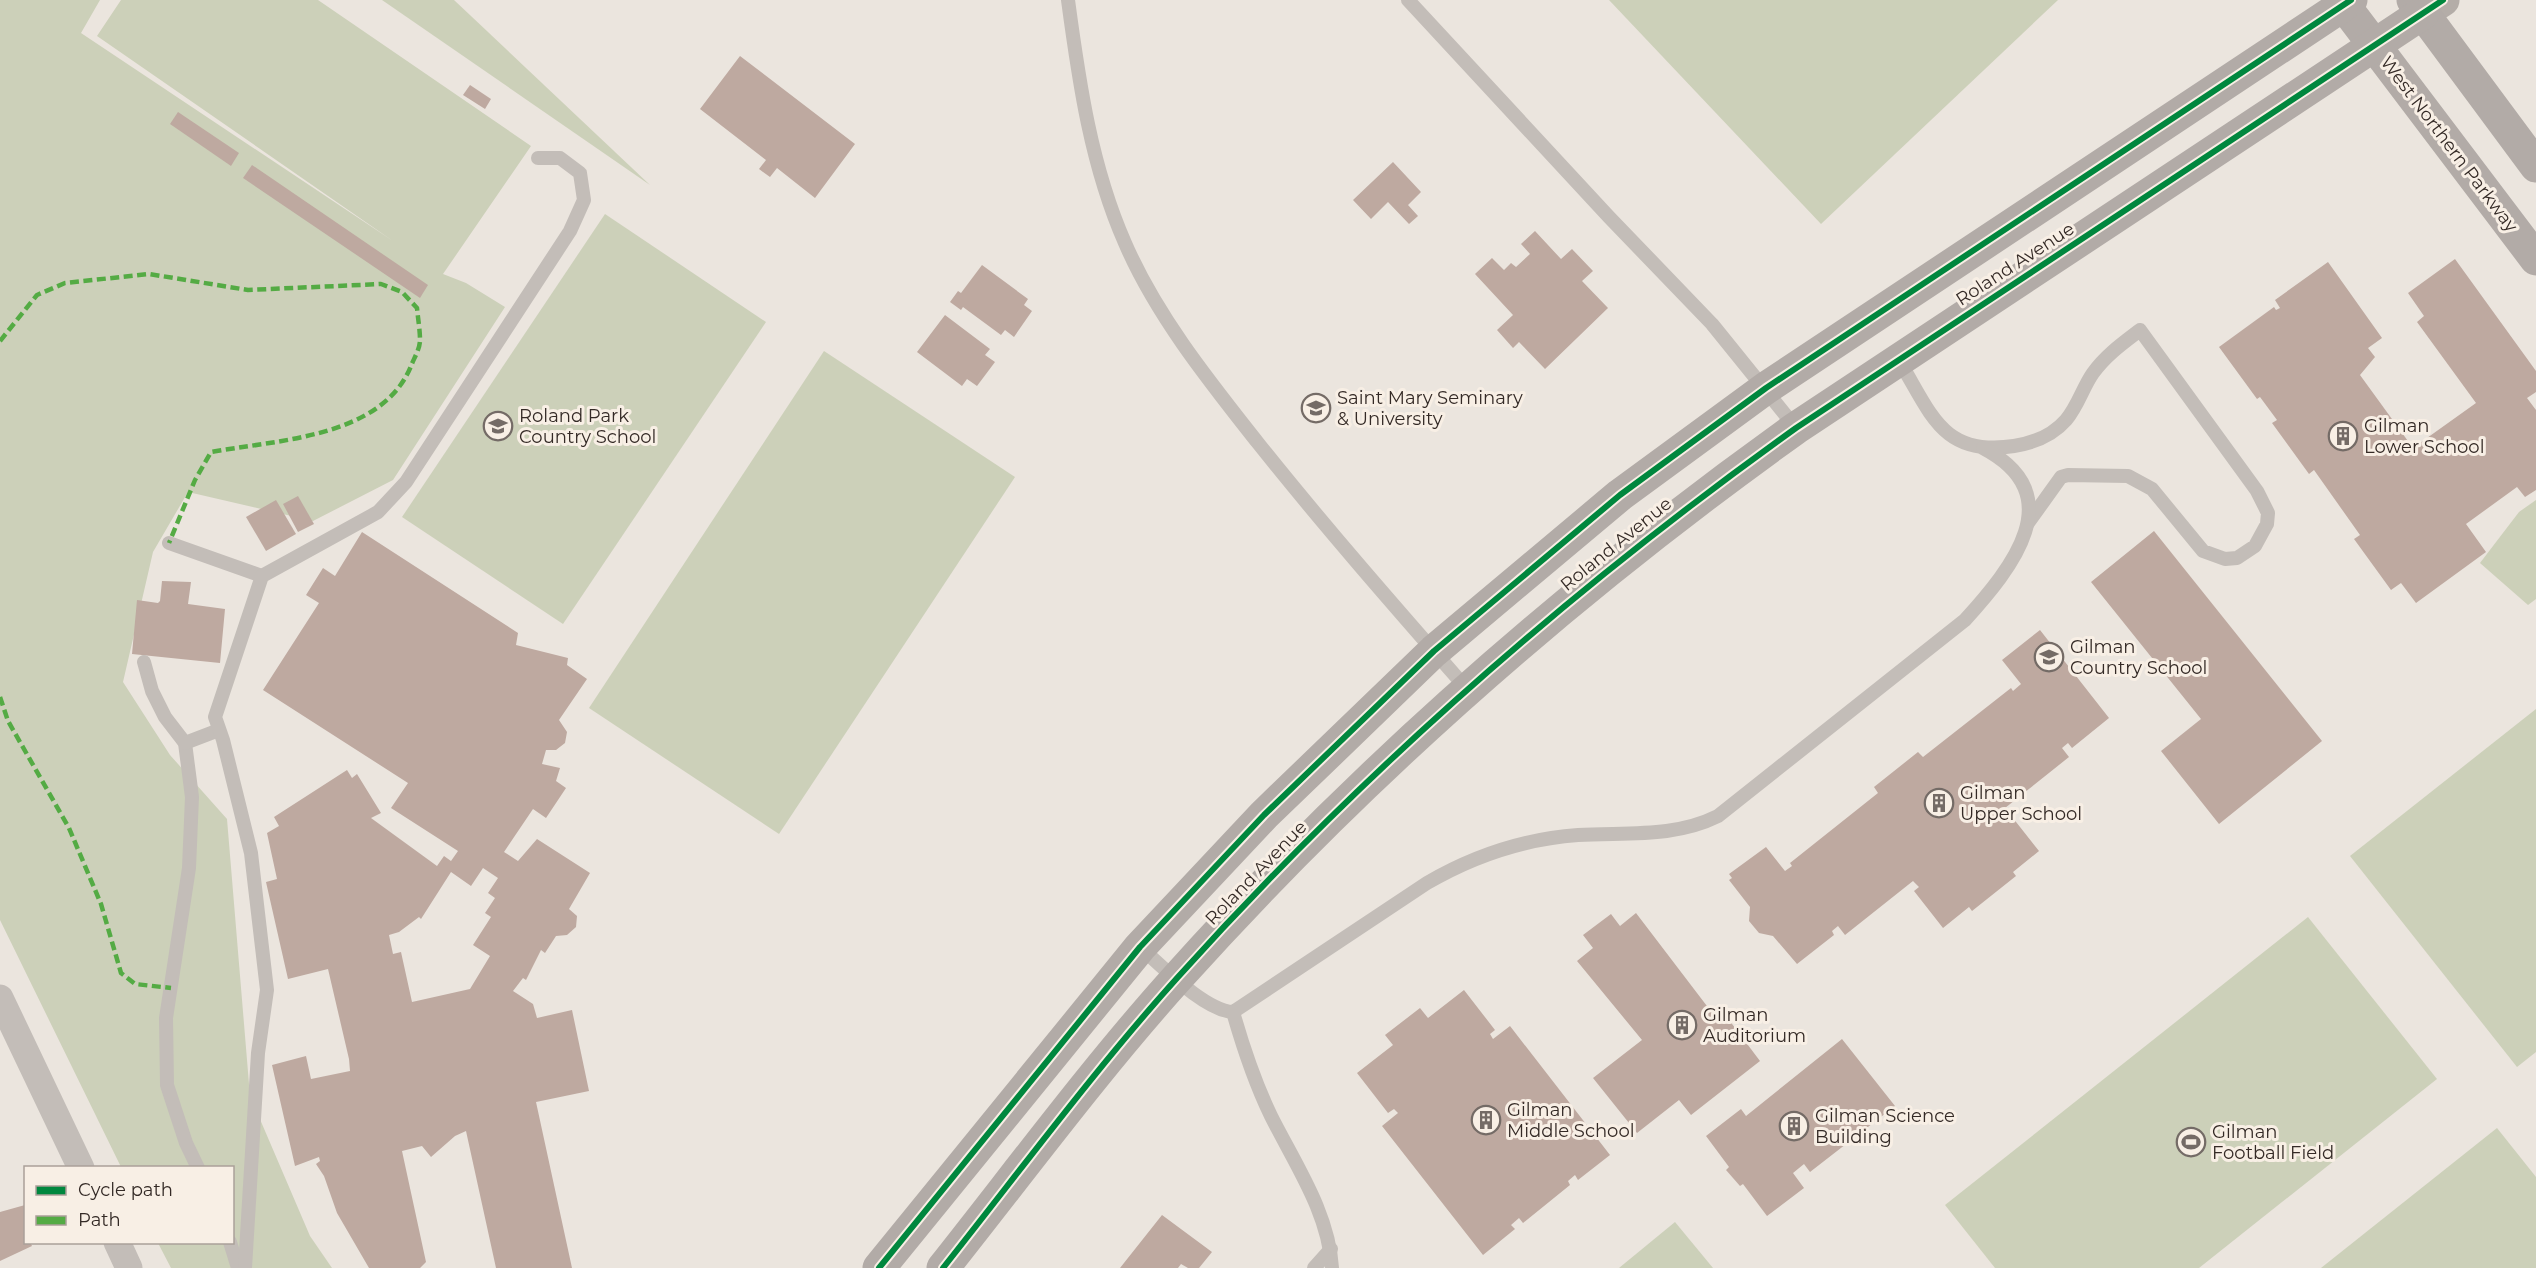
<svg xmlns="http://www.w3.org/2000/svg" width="2536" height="1268" font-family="Montserrat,sans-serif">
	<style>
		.green { fill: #ccd0b9 }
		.building { fill: #bea9a0; fill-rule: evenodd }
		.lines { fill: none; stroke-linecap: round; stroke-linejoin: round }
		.lane { stroke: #c3bdb8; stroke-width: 14 }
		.street { stroke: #c3bdb8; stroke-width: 27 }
		.secondary { stroke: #b4ada8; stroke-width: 33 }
		.primary { stroke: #b2aba7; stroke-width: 33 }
		.quiet { stroke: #54ab44; stroke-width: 4.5; stroke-dasharray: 9 4.5; stroke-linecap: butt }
		.cycleway-casing { stroke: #f8efe5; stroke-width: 10 }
		.cycleway { stroke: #00873e; stroke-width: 6 }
		.labels { text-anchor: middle; stroke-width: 6; stroke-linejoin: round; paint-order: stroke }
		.street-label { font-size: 18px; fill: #342a26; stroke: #f8efe5 }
		.poi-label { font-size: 18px; fill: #342a26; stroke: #f8efe5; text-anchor: start }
	</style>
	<rect width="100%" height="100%" fill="#ebe5de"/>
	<g class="green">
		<path d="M 0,0 L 100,0 L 81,33 L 393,241 L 97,36 L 121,0 L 318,0 L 531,146 L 443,274 L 466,283 L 505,307 L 393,480 L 313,521 L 188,492 L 153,552 L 123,682 L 170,755 L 227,819 L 250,1096 L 310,1236 L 332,1268 L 171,1268 L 158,1243 L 232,1242 L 232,1168 L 121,1167 L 0,920 Z"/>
		<path d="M 382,0 L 454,0 L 650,185 Z"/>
		<path d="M 1609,0 L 2058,0 L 1821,224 Z"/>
		<path d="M 605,214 L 766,322 L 563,624 L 402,517 Z"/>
		<path d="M 824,351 L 1015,477 L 779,834 L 589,708 Z"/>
		<path d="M 2536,500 L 2536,599 L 2528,605 L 2480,563 L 2519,512 Z"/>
		<path d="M 2536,709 L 2536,1052 L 2517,1067 L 2350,856 Z"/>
		<path d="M 2308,917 L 2437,1079 L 2199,1268 L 1995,1268 L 1945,1205 Z"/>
		<path d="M 2497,1128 L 2536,1177 L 2536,1268 L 2321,1268 Z"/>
		<path d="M 1675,1222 L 1713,1268 L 1619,1268 Z"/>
	</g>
	<g class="building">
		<path d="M 740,56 L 855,144 L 815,198 L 777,168 L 770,177 L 759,169 L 766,160 L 700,109 Z"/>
		<path d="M 470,85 L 491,99 L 485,109 L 463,95 Z"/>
		<path d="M 178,112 L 239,153 L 231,166 L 170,124 Z"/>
		<path d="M 1393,162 L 1421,192 L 1408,205 L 1418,216 L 1409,224 L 1388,202 L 1371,219 L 1353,200 Z"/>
		<path d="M 252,165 L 428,285 L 420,298 L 243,178 Z"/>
		<path d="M 1535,231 L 1561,259 L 1572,249 L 1593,271 L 1582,281 L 1608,308 L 1545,369 L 1519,342 L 1513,348 L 1497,330 L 1513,315 L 1475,274 L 1492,258 L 1504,270 L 1511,263 L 1516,267 L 1530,254 L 1521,244 Z"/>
		<path d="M 2455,259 L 2536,371 L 2536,392 L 2527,398 L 2536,410 L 2536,490 L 2525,497 L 2517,487 L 2466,524 L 2486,552 L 2416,603 L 2401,583 L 2391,590 L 2354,539 L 2360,535 L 2314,470 L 2309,474 L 2272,423 L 2277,420 L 2260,397 L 2257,399 L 2219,347 L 2274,307 L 2276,310 L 2280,308 L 2275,300 L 2328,262 L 2382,338 L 2368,348 L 2375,357 L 2360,375 L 2413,448 L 2476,403 L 2417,322 L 2424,316 L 2408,293 Z"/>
		<path d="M 982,265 L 1028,299 L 1024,305 L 1032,311 L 1014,337 L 1005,330 L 1001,335 L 963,307 L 961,310 L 950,302 L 958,291 L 961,293 Z"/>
		<path d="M 945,315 L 990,349 L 985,355 L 995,362 L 977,386 L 967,379 L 962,386 L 917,352 Z"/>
		<path d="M 298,496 L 314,524 L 298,532 L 283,504 Z"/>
		<path d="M 276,500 L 296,534 L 266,551 L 246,517 Z"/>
		<path d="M 2154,531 L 2322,741 L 2219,824 L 2161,751 L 2201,719 L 2091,582 Z"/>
		<path d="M 362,532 L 518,633 L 516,645 L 568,658 L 567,665 L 587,679 L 559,720 L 567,732 L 565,743 L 556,750 L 546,750 L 542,764 L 560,768 L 556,781 L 566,788 L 546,818 L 533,809 L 504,852 L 518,861 L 537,839 L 590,873 L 569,909 L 577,916 L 576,927 L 567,935 L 556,936 L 545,953 L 541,950 L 526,980 L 523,978 L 513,991 L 533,1004 L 537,1018 L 572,1010 L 589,1091 L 536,1102 L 572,1268 L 496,1268 L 466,1131 L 455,1136 L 431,1157 L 422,1146 L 402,1151 L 426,1262 L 420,1268 L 369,1268 L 337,1213 L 324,1176 L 316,1164 L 320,1161 L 319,1157 L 295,1166 L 272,1065 L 306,1056 L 311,1079 L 350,1071 L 349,1059 L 328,969 L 288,979 L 266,882 L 277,879 L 267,833 L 279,826 L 274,817 L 347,770 L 352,778 L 357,774 L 381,813 L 371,818 L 437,866 L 444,856 L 451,861 L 458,851 L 391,808 L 408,783 L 263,690 L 319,603 L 306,595 L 323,568 L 335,576 ZM 483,868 L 498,878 L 488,893 L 495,898 L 485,913 L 491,917 L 473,945 L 490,956 L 470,989 L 412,1002 L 401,952 L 393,954 L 389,935 L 399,932 L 419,917 L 421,919 L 451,872 L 471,886 Z"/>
		<path d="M 162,581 L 191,582 L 188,604 L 225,609 L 220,663 L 132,654 L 137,600 L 158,603 L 160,601 Z"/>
		<path d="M 2040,630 L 2109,718 L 2072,748 L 2068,743 L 2062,748 L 2069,757 L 2000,812 L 2004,817 L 2009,813 L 2039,851 L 2013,872 L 2016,876 L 1972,911 L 1969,907 L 1943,928 L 1914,891 L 1919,887 L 1913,881 L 1845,935 L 1838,926 L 1832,931 L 1834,935 L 1797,964 L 1773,936 L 1759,933 L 1749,921 L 1750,907 L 1729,880 L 1732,878 L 1729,874 L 1766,847 L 1785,871 L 1792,866 L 1790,863 L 1878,793 L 1874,787 L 1918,752 L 1923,757 L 2011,688 L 2013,691 L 2021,684 L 2002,660 Z"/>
		<path d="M 1636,913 L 1713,1014 L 1720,1008 L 1760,1061 L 1691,1115 L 1679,1100 L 1637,1133 L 1593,1078 L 1642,1040 L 1577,961 L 1593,948 L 1583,935 L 1611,914 L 1620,926 Z"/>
		<path d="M 1464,990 L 1495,1030 L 1490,1034 L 1493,1039 L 1510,1026 L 1610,1155 L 1578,1180 L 1575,1175 L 1568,1181 L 1570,1185 L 1523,1223 L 1519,1218 L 1511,1225 L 1515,1229 L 1483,1255 L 1382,1126 L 1398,1113 L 1394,1109 L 1388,1113 L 1357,1073 L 1393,1045 L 1385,1035 L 1420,1008 L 1428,1018 Z"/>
		<path d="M 1842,1039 L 1895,1106 L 1810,1172 L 1804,1164 L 1793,1173 L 1804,1188 L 1767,1216 L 1743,1184 L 1740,1186 L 1726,1170 L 1729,1167 L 1706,1136 L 1741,1109 L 1746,1116 Z"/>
		<path d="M 25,1205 L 26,1242 L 30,1242 L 32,1246 L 0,1261 L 0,1212 Z"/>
		<path d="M 1162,1215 L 1212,1252 L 1199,1268 L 1188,1268 L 1181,1264 L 1178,1268 L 1120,1268 Z"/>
	</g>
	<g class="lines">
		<g class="lane">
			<path d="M 1068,0 C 1079,82 1091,166 1125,243 C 1156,315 1209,381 1258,443 C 1325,527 1396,608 1467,689"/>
			<path d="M 1408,0 L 1609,217 L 1712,324 L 1796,428"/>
			<path d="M 1898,359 C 1931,412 1941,457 2014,446 C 2033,443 2053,435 2066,420 C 2078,406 2083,387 2093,373 C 2106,355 2123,343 2140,330 L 2257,491 L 2268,513 L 2267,524 L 2255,546 L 2237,558 L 2225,559 L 2203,551 L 2152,489 L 2128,476 L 2068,475 L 2061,477 L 2028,523"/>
			<path d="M 169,543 L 262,576"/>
			<path d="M 144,662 L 152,691 L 165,717 L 185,743 L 192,797 L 189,868 L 166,1018 L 167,1085 L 186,1143 L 198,1168"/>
			<path d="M 185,743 L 219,730"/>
			<path d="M 1140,947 C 1162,966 1204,1010 1233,1012 L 1427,883 C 1475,855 1523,839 1578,835 C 1626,832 1674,838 1718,816 L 1965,620 C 2012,568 2072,495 1983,448"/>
			<path d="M 1233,1012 C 1243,1047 1255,1083 1271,1116 C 1295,1164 1329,1213 1332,1268"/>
			<path d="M 230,1242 L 238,1268"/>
			<path d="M 245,1268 L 258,1053 L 267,990 L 251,853 L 223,740 L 215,717 L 262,576 L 378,512 L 406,482 L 570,231 L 584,200 L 580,173 L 560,158 L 538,158"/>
			<path d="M 1314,1268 L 1331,1249"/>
		</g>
		<g class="street">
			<path d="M 0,998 L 81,1168"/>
			<path d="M 117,1242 L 129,1268"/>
		</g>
		<path class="secondary" d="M 2423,13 L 2443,0"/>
		<g class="primary">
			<path d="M 2340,0 L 2536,259"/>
			<path d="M 2413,0 L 2536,166"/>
			<path d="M 879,1268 L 1140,947 L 1264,815 L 1434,651 L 1620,495 L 1766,388 L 2351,0"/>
			<path d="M 943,1268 C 1020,1171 1096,1068 1178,977 C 1363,771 1571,589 1796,428 L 2423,13"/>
		</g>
		<g class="quiet">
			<path d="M 0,341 L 37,295 L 65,283 L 149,274 L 248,290 L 381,284 L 402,292 L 417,308 C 418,319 420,330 420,340 C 420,349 414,358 411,366 C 382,438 276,440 211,452 L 195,480 L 169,543"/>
			<path d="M 0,697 L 8,721 L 69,828 L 101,904 L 121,973 L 135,984 L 171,988"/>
		</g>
		<g class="cycleway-casing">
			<g id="cycleway">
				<path d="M 879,1268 L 1140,947 L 1264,815 L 1434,651 L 1620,495 L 1766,388 L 2351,0"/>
				<path d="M 943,1268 C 1020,1171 1096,1068 1178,977 C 1363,771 1571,589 1796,428 L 2443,0"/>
			</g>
		</g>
		<use href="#cycleway" class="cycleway"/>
	</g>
	<defs>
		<g id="university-ring" transform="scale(1.5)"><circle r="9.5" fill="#f8efe5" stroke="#746b66" stroke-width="1.5"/><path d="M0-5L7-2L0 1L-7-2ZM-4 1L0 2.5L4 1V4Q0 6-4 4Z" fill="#746b66"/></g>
		<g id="school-ring" transform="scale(1.5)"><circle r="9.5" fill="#f8efe5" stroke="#746b66" stroke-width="1.5"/><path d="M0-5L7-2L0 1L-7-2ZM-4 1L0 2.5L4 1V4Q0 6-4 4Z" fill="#746b66"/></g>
		<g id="building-ring" transform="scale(1.5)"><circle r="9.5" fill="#f8efe5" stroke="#746b66" stroke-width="1.5"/><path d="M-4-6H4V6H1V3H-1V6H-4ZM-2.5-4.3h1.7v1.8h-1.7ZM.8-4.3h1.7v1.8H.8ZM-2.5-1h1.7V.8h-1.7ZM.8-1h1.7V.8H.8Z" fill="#746b66"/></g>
		<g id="stadium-ring" transform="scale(1.5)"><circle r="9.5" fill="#f8efe5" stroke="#746b66" stroke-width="1.5"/><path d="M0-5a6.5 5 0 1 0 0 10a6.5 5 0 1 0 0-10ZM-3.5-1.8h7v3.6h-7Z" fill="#746b66"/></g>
	</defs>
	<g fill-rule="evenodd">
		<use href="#university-ring" x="1316" y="408"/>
		<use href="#school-ring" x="498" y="426"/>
		<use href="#building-ring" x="2343" y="436"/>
		<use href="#school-ring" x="2049" y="657"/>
		<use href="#building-ring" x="1939" y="803"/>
		<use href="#building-ring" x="1682" y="1025"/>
		<use href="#building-ring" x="1486" y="1120"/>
		<use href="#building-ring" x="1794" y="1126"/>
		<use href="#stadium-ring" x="2191" y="1142"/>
	</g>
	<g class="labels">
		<g class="street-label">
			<text transform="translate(2449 144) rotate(53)" y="6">West Northern Parkway</text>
			<text transform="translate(2015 264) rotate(-33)" y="6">Roland Avenue</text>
			<text transform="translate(1616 544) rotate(-39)" y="6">Roland Avenue</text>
			<text transform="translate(1256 873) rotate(-46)" y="6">Roland Avenue</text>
		</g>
		<g class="poi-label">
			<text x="1337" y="404">Saint Mary Seminary<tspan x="1337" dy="21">&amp; University</tspan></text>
			<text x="519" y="422">Roland Park<tspan x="519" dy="21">Country School</tspan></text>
			<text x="2364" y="432">Gilman<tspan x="2364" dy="21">Lower School</tspan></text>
			<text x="2070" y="653">Gilman<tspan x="2070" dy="21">Country School</tspan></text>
			<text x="1960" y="799">Gilman<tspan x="1960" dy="21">Upper School</tspan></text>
			<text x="1703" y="1021">Gilman<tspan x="1703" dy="21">Auditorium</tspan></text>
			<text x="1507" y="1116">Gilman<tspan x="1507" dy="21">Middle School</tspan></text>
			<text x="1815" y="1122">Gilman Science<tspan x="1815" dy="21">Building</tspan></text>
			<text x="2212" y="1138">Gilman<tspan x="2212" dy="21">Football Field</tspan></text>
		</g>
	</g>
	<rect x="24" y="1166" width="210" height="78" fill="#f8efe5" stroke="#aaa099" stroke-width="1.5"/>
	<rect x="36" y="1186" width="30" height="9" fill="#00873e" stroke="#aaa099" stroke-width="1.5"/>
	<text x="78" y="1196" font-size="18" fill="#342a26">Cycle path</text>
	<rect x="36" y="1216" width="30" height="9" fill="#54ab44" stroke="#aaa099" stroke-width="1.5"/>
	<text x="78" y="1226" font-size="18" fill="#342a26">Path</text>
</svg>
